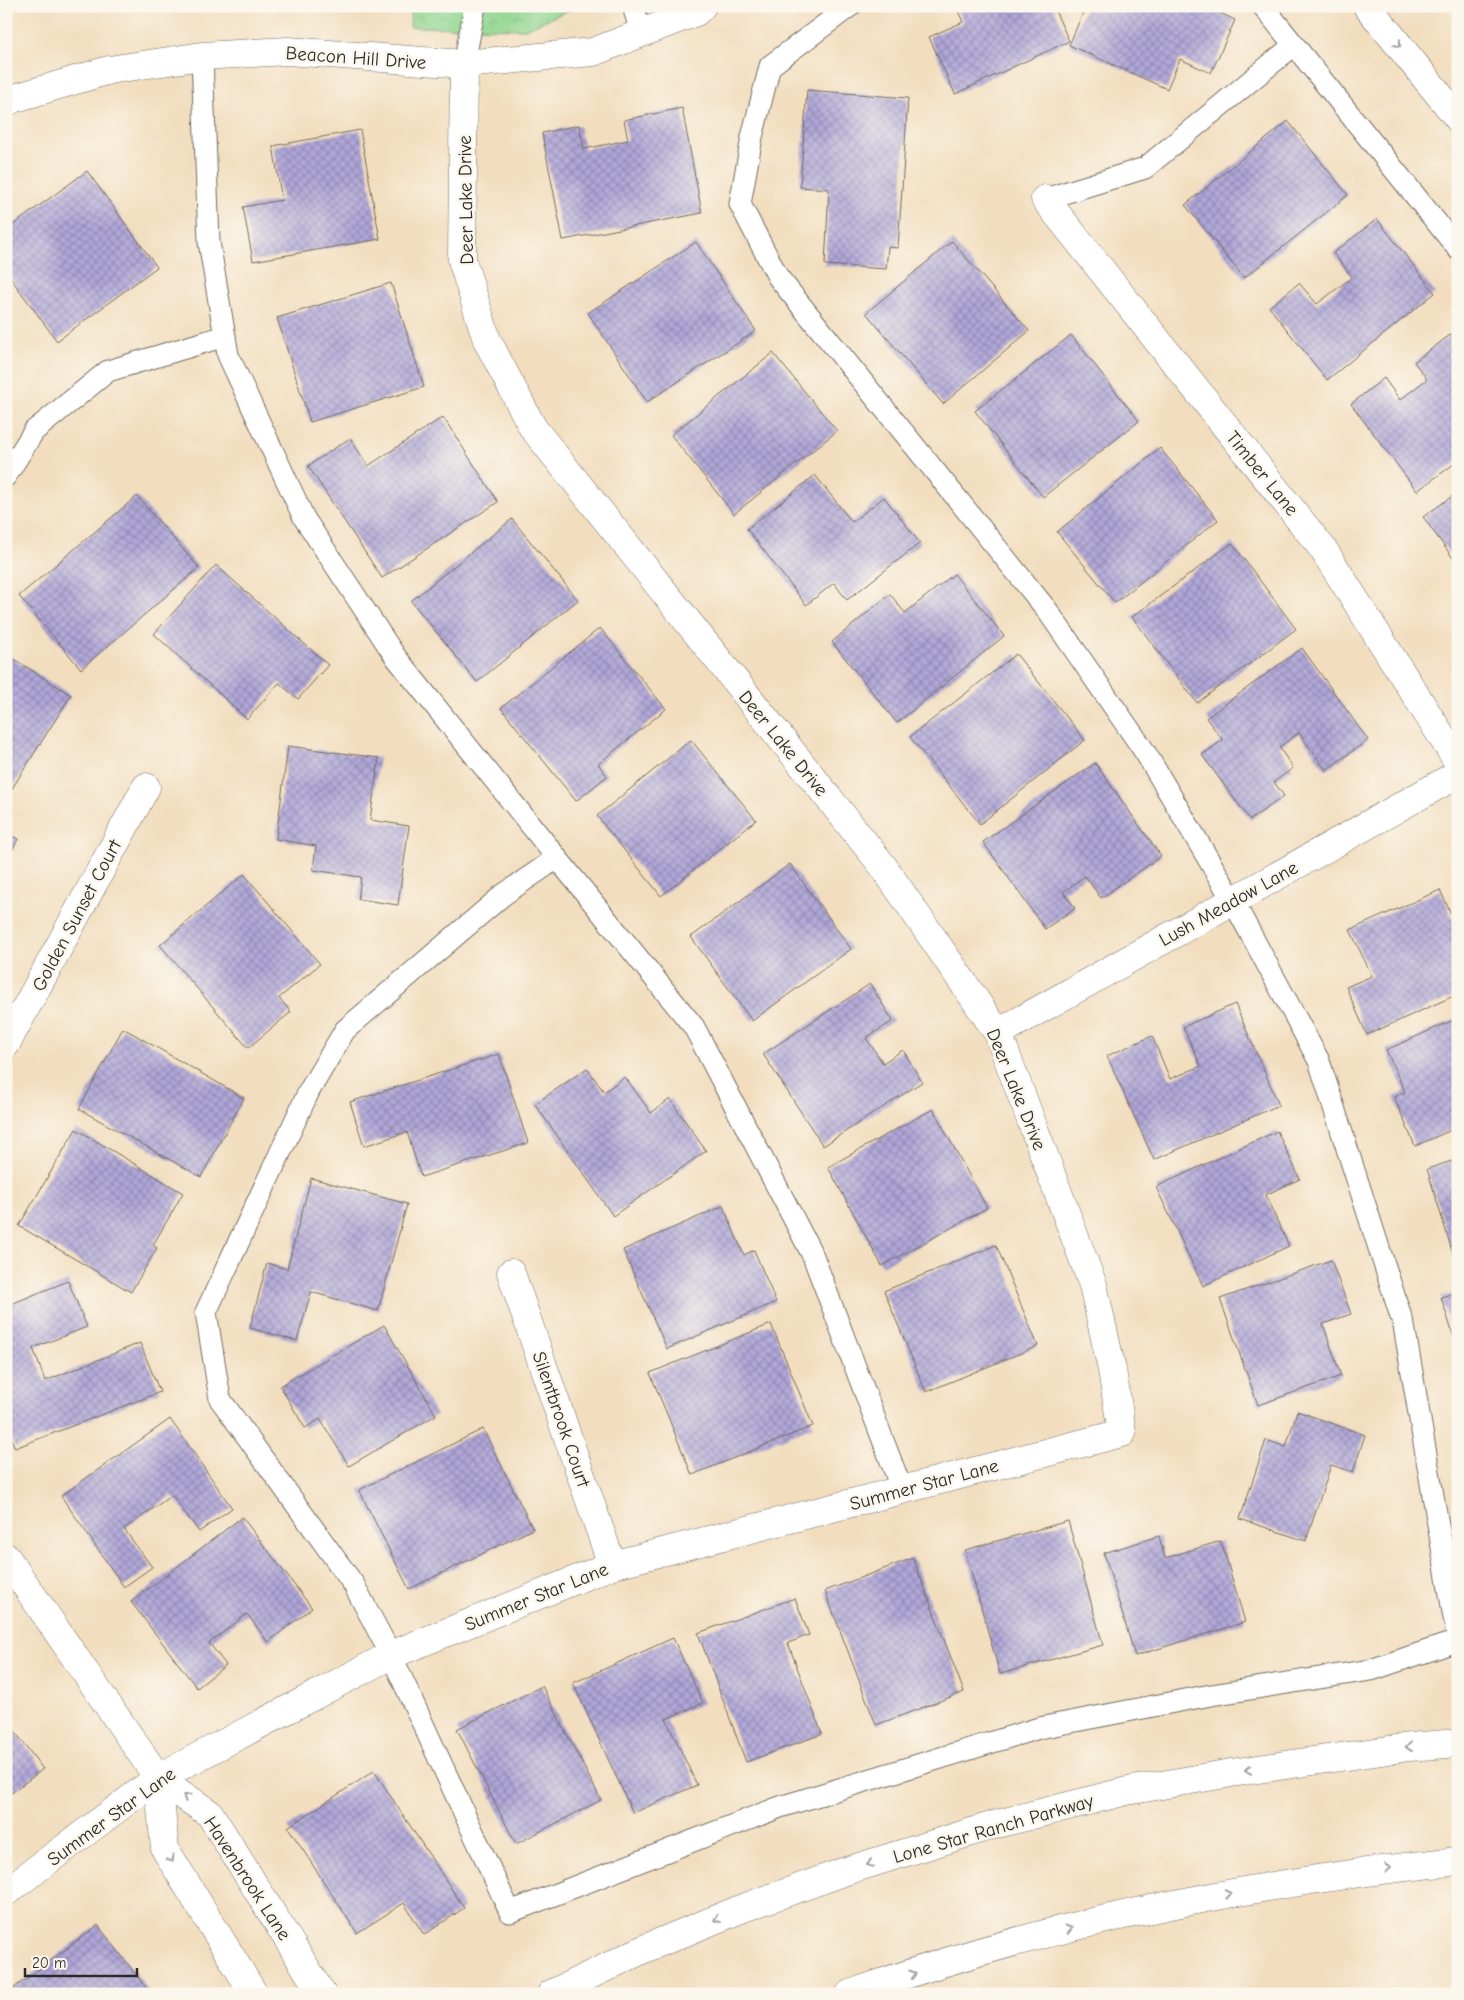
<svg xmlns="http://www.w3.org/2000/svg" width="1464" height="2000" font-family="'Comic Neue',sans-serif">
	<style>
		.park { fill: url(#park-crowns); stroke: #5d805d }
		.building { fill: url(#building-cross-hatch) }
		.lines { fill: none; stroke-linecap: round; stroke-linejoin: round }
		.lane-casing { stroke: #716a5f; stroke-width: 23 }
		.street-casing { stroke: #716a5f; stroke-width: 29 }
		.secondary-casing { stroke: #716a5f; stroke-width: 29 }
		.lane { stroke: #fff; stroke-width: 21 }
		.street { stroke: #fff; stroke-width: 28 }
		.secondary { stroke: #fff; stroke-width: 28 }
		.oneway { stroke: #a0a0a0 }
		.labels { text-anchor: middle; stroke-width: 5; stroke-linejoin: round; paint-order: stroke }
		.street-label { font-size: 19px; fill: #2b2b2b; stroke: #fbf7ec }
	</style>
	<defs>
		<pattern id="park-crowns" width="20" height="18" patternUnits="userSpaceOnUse" patternTransform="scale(1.25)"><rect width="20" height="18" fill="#8fd58f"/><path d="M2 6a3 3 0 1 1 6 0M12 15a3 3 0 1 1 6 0" fill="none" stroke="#7cb77c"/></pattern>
		<pattern id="building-cross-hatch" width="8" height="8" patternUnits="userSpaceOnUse" patternTransform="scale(1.25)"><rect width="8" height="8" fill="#b0a7d9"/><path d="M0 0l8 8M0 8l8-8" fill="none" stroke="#8f88b0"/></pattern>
	</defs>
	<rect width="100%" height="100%" fill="#fbf7ec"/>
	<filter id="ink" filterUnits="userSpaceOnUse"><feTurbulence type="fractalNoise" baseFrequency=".02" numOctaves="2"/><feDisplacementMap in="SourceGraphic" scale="10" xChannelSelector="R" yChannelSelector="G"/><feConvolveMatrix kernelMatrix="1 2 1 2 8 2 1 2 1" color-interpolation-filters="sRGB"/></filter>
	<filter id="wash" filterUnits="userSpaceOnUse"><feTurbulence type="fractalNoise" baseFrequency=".0096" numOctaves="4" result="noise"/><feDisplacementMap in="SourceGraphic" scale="20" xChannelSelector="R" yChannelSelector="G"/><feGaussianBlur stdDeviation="1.12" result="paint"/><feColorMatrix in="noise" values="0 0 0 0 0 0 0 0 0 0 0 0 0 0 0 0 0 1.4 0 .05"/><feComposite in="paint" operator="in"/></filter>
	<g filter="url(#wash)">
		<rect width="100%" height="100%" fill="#f2debf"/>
		<path class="park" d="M 411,6 L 579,6 L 525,29 L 410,27 Z"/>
		<g id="blocks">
			<g class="building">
				<path d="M 956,6 L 1053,6 L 1069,41 L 955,94 L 929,37 L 963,22 Z"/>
				<path d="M 1086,6 L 1205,6 L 1235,20 L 1211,73 L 1180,59 L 1167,89 L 1069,45 Z"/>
				<path d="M 807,90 L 908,98 L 898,248 L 888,247 L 886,269 L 825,265 L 829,189 L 800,187 Z"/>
				<path d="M 682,108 L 702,213 L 563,240 L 542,133 L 579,125 L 584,149 L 628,140 L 624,120 Z"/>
				<path d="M 1288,121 L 1348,195 L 1244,278 L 1185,205 Z"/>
				<path d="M 360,130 L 380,239 L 253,261 L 243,207 L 282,200 L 273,146 Z"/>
				<path d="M 87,171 L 157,267 L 57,341 L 6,272 L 6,230 Z"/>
				<path d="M 1377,219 L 1435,293 L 1327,380 L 1269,307 L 1299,283 L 1317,304 L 1352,277 L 1333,253 Z"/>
				<path d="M 952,241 L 1029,331 L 943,404 L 866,313 Z"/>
				<path d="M 696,242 L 756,331 L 647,402 L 588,313 Z"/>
				<path d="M 391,283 L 424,387 L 310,422 L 277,318 Z"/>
				<path d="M 1458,329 L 1458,461 L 1417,491 L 1351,404 L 1384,378 L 1400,400 L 1427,379 L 1414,362 Z"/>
				<path d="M 1071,335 L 1139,421 L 1043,497 L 975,411 Z"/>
				<path d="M 773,353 L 837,431 L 734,514 L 671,435 Z"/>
				<path d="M 443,417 L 498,502 L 382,578 L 308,466 L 350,438 L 368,466 Z"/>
				<path d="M 1160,448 L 1218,520 L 1115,603 L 1057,532 Z"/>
				<path d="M 815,475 L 852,522 L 884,497 L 920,543 L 847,600 L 834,583 L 806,605 L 747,529 Z"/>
				<path d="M 1458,492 L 1458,565 L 1423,517 Z"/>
				<path d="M 137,496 L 199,568 L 81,669 L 19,596 Z"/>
				<path d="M 512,519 L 578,600 L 477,682 L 411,601 Z"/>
				<path d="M 1232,543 L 1296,629 L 1197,703 L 1132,617 Z"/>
				<path d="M 216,565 L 328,665 L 298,699 L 279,683 L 247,719 L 154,634 Z"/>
				<path d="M 954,574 L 1004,636 L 897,723 L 832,642 L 890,594 L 905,613 Z"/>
				<path d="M 600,628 L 666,709 L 598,764 L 607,776 L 576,801 L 501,708 Z"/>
				<path d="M 1302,648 L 1368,740 L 1326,770 L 1299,733 L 1279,747 L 1293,768 L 1274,782 L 1284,796 L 1250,820 L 1202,755 L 1223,740 L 1206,718 Z"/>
				<path d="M 6,654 L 71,695 L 6,798 Z"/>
				<path d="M 1016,654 L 1085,740 L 980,824 L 910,737 Z"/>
				<path d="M 691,740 L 756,820 L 661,896 L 597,816 Z"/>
				<path d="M 288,746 L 379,758 L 370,820 L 409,826 L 398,905 L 358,899 L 361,877 L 313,870 L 316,846 L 276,839 Z"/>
				<path d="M 1095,763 L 1161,856 L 1101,898 L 1085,876 L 1063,892 L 1075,908 L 1045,929 L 983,842 Z"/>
				<path d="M 6,833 L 18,839 L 6,862 Z"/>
				<path d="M 790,864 L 851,949 L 752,1021 L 691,937 Z"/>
				<path d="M 244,874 L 320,964 L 279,998 L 291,1012 L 248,1048 L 160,945 Z"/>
				<path d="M 1440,890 L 1458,929 L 1458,994 L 1367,1035 L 1346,987 L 1372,976 L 1350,930 Z"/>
				<path d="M 870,984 L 893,1021 L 866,1038 L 883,1063 L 903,1050 L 922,1082 L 823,1146 L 763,1054 Z"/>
				<path d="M 1235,1004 L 1279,1105 L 1154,1160 L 1107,1056 L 1152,1036 L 1170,1079 L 1201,1066 L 1183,1027 Z"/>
				<path d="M 1458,1018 L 1458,1127 L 1415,1146 L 1394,1097 L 1405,1092 L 1386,1050 Z"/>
				<path d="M 123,1028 L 244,1098 L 201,1177 L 79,1109 Z"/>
				<path d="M 499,1054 L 528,1143 L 421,1177 L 407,1132 L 364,1146 L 350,1102 Z"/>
				<path d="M 587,1068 L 604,1092 L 625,1077 L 651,1113 L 670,1099 L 706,1151 L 613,1216 L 535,1104 Z"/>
				<path d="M 933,1109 L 987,1208 L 882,1266 L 828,1167 Z"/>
				<path d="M 76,1129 L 183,1193 L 153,1245 L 157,1248 L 131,1292 L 19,1226 Z"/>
				<path d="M 1277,1131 L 1300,1179 L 1265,1195 L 1289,1246 L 1203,1286 L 1156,1187 Z"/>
				<path d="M 1458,1159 L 1458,1267 L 1457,1267 L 1427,1169 Z"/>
				<path d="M 311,1178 L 407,1204 L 378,1311 L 311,1292 L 297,1341 L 250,1328 L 267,1263 L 287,1269 Z"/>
				<path d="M 723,1206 L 744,1255 L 754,1250 L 776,1302 L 667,1349 L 623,1250 Z"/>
				<path d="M 996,1245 L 1038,1346 L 926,1392 L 884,1291 Z"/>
				<path d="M 1331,1260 L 1351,1314 L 1323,1324 L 1341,1376 L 1258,1405 L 1220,1299 Z"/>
				<path d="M 68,1281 L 87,1327 L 33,1348 L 45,1381 L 140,1343 L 160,1392 L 15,1448 L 6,1426 L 6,1306 Z"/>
				<path d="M 1458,1292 L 1458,1347 L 1457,1347 L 1441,1297 Z"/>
				<path d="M 771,1324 L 813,1426 L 692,1475 L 650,1373 Z"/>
				<path d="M 384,1325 L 436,1415 L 349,1466 L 320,1419 L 305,1428 L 280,1386 Z"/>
				<path d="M 1297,1411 L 1365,1435 L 1353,1472 L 1331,1465 L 1306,1541 L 1240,1519 L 1266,1440 L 1286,1447 Z"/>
				<path d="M 170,1419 L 232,1508 L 199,1532 L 172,1495 L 124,1529 L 152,1567 L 124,1587 L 61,1496 Z"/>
				<path d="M 483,1429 L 533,1529 L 409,1589 L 359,1490 Z"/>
				<path d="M 242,1517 L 312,1608 L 268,1642 L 247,1614 L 209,1643 L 226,1665 L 197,1688 L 131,1602 Z"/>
				<path d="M 1068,1521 L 1103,1645 L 1000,1674 L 965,1550 Z"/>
				<path d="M 1159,1536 L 1165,1558 L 1221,1541 L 1245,1622 L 1135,1656 L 1104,1553 Z"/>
				<path d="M 913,1558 L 964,1692 L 876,1725 L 825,1591 Z"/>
				<path d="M 795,1598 L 809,1635 L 788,1643 L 822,1734 L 746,1762 L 698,1633 Z"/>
				<path d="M 673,1638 L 703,1703 L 666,1719 L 697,1785 L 633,1813 L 573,1683 Z"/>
				<path d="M 542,1686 L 601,1800 L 516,1844 L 457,1729 Z"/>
				<path d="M 6,1720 L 43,1769 L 6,1797 Z"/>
				<path d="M 374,1771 L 464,1908 L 424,1935 L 404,1903 L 357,1933 L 288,1827 Z"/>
				<path d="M 98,1925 L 151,1994 L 19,1994 L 14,1988 Z"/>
			</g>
		</g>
	</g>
	<g filter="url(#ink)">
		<use href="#blocks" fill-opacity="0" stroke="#716a5f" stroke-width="1"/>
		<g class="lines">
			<g class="lane-casing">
				<g id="lane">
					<path d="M 633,6 L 641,33"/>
					<path d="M 850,6 L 770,66 L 752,137 L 740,204 L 778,277 L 1047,610 L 1145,752 L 1233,901 L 1319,1061 L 1404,1326 L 1458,1641"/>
					<path d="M 1263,6 L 1294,45"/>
					<path d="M 202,56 L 209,242 L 228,355 L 304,518 L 395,656 L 557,858"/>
					<path d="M 464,64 L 475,6"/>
					<path d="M 1045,199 L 1145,168 L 1294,45 L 1458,249"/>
					<path d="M 6,476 L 34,431 L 108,371 L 225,336"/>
					<path d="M 902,1490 L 813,1256 L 694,1027 L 557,858 L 503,895 L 345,1030 L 309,1091 L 206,1312 L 220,1399 L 354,1585 L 391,1655 L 510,1912 L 780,1807 L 1039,1728 L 1211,1695 L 1371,1670 L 1457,1641"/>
				</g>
			</g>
			<g class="street-casing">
				<g id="street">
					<path d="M 6,103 L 12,99 L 109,70 L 202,56 L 288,51 L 464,64 L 593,52 L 696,12 L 702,6"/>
					<path d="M 1045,199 L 1323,549 L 1458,762"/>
					<path d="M 998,1033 L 1458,774"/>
					<path d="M 6,1044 L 146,787"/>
					<path d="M 511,1273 L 612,1565"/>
					<path d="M 6,1557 L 158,1778 L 210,1814 L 322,1994"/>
					<path d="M 158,1778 L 165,1849 L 254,1994"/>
					<path d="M 6,1892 L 158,1778 L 391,1655 L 612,1565 L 1122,1433 L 1112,1370 L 1093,1285 L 998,1033 L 883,866 L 533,428 L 487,340 L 462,260 L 464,64"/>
				</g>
			</g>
			<g class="secondary-casing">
				<g id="secondary">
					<path d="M 1367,6 L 1458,118"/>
					<path d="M 551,1994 L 644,1949 L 743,1908 L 846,1871 L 997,1824 L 1127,1791 L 1231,1773 L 1409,1747 L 1458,1743"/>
					<path d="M 850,1994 C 1045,1923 1252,1883 1458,1861"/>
				</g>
			</g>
			<use href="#lane" class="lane"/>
			<use href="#street" class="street"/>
			<use href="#secondary" class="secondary"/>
		</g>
		<defs><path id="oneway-chevron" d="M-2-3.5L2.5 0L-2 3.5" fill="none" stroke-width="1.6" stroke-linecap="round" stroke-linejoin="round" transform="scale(1.25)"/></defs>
		<g class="oneway">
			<use href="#oneway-chevron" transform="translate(1398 44) rotate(51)"/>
			<use href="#oneway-chevron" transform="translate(1409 1747) rotate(174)"/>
			<use href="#oneway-chevron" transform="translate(1248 1770) rotate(172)"/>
			<use href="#oneway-chevron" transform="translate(186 1797) rotate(-145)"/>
			<use href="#oneway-chevron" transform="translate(171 1859) rotate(58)"/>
			<use href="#oneway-chevron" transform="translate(870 1864) rotate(162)"/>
			<use href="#oneway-chevron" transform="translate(1388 1868) rotate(-6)"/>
			<use href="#oneway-chevron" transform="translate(1228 1894) rotate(-11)"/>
			<use href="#oneway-chevron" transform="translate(717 1919) rotate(158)"/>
			<use href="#oneway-chevron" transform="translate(1069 1929) rotate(-14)"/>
			<use href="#oneway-chevron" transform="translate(913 1974) rotate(-17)"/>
		</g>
	</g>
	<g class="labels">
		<g class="street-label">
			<text transform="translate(356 57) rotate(4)" y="7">Beacon Hill Drive</text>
			<text transform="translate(465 200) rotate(-91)" y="7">Deer Lake Drive</text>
			<text transform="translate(1263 473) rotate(51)" y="7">Timber Lane</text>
			<text transform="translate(784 743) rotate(51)" y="7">Deer Lake Drive</text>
			<text transform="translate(1228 903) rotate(-29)" y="7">Lush Meadow Lane</text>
			<text transform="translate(76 915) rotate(-62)" y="7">Golden Sunset Court</text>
			<text transform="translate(1017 1089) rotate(68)" y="7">Deer Lake Drive</text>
			<text transform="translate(562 1419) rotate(71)" y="7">Silentbrook Court</text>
			<text transform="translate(924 1484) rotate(-15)" y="7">Summer Star Lane</text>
			<text transform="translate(536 1596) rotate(-22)" y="7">Summer Star Lane</text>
			<text transform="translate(111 1816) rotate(-36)" y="7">Summer Star Lane</text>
			<text transform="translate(993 1828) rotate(-16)" y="7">Lone Star Ranch Parkway</text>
			<text transform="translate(248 1878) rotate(57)" y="7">Havenbrook Lane</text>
		</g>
	</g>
	<rect width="1464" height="2000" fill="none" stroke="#fbf7ec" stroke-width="25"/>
	<path d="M25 1968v8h112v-8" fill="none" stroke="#2b2b2b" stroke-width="2.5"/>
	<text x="32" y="1968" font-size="15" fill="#2b2b2b" stroke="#fbf7ec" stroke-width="4" paint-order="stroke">20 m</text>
</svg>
